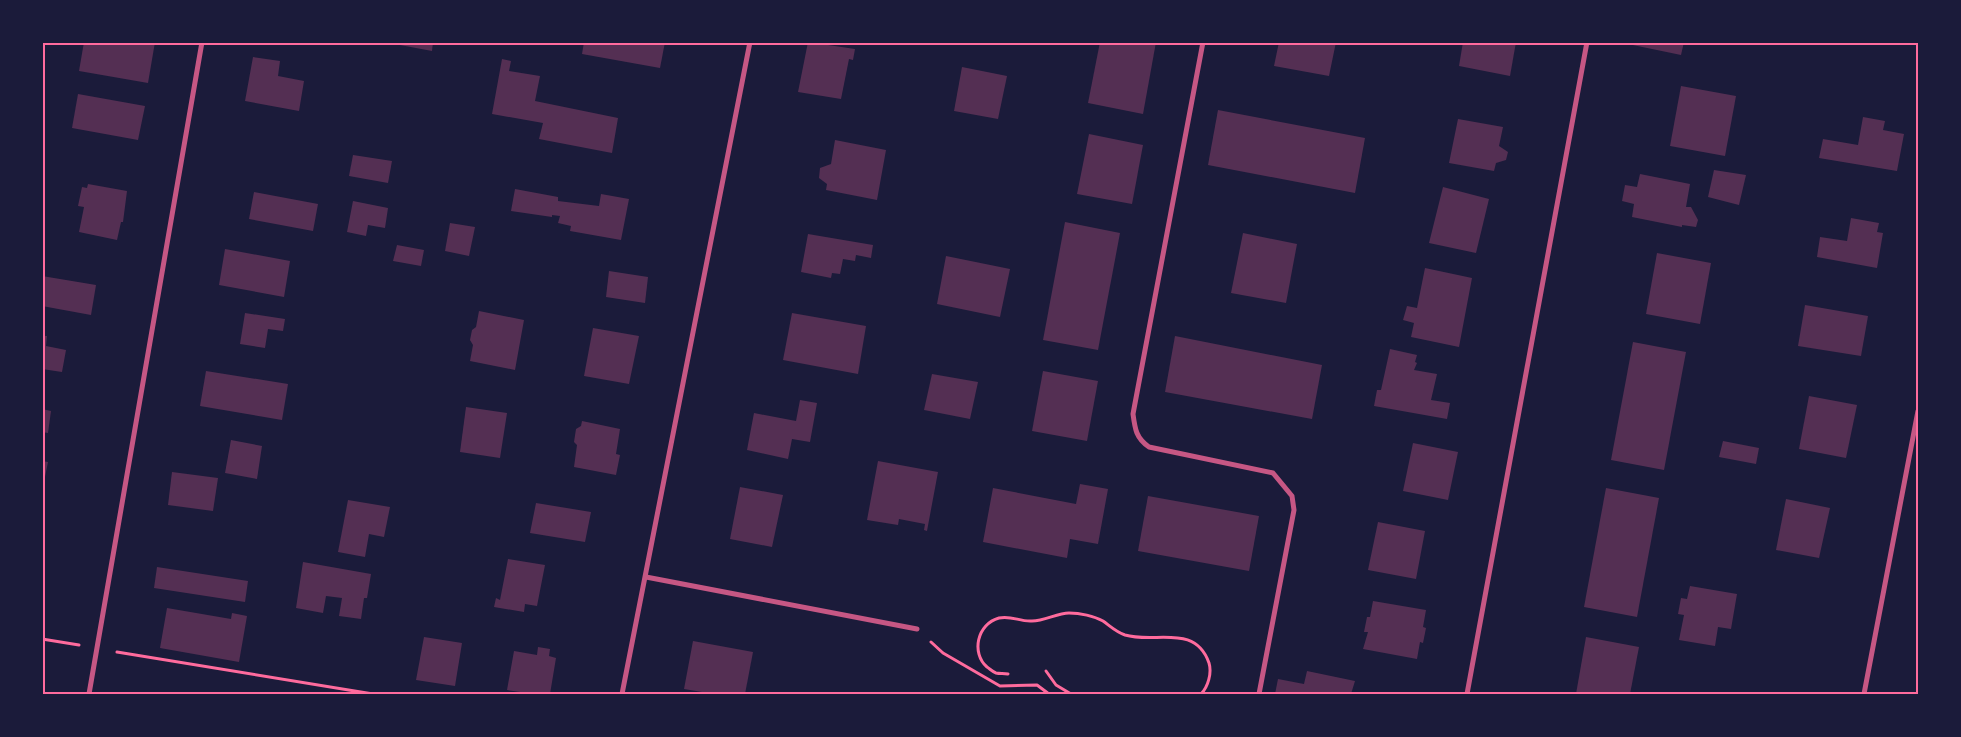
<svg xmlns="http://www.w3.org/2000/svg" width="1961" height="737" font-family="'Archivo Narrow',sans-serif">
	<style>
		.building { fill: #542f53 }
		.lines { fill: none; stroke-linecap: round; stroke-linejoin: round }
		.path { stroke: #ff6b9d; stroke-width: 3 }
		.minor { stroke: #c65784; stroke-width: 5 }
		.neatline { fill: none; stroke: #ff6b9d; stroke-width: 2 }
	</style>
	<rect width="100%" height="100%" fill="#1b1b3a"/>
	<g class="building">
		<path d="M 84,42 L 155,42 L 148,83 L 79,71 Z"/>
		<path d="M 384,42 L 433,42 L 432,51 Z"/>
		<path d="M 584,42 L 665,42 L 660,68 L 582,54 Z"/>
		<path d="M 808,42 L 855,49 L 853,60 L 849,59 L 841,99 L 798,92 Z"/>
		<path d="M 1100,42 L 1156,42 L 1143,114 L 1088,103 Z"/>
		<path d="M 1279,42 L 1336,42 L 1329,76 L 1274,66 Z"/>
		<path d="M 1463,42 L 1516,42 L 1510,76 L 1459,66 Z"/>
		<path d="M 1628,42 L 1684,42 L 1681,55 L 1628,44 Z"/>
		<path d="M 253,57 L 280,61 L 278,76 L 304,81 L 299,111 L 245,101 Z"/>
		<path d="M 502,59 L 511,61 L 509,71 L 540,76 L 535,101 L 618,118 L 612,153 L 539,139 L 543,123 L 492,114 Z"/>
		<path d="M 962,67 L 1007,76 L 998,119 L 954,111 Z"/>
		<path d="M 1681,86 L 1736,96 L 1725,156 L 1670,146 Z"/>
		<path d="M 78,94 L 145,106 L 138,140 L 72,128 Z"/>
		<path d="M 1218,110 L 1365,138 L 1355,193 L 1208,165 Z"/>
		<path d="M 1863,117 L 1885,121 L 1883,130 L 1904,134 L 1897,171 L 1819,158 L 1823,139 L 1858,145 Z"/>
		<path d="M 1458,119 L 1503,127 L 1499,146 L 1508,152 L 1506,160 L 1496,163 L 1494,171 L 1449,163 Z"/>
		<path d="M 1089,134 L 1143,145 L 1132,204 L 1077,194 Z"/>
		<path d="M 835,140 L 886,150 L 877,200 L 826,190 L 827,184 L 819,178 L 820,168 L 831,164 Z"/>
		<path d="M 353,155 L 392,161 L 388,183 L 349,176 Z"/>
		<path d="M 1714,170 L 1746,175 L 1739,205 L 1708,197 Z"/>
		<path d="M 1640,174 L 1690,184 L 1686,207 L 1691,207 L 1698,220 L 1696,227 L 1682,225 L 1682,227 L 1632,217 L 1634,204 L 1622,201 L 1625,185 L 1637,187 Z"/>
		<path d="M 88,184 L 127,191 L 123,222 L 121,222 L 117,240 L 79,232 L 84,207 L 78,206 L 82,187 L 87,188 Z"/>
		<path d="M 1443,187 L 1489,199 L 1476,253 L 1429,243 Z"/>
		<path d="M 515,189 L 558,197 L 558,201 L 599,206 L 601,194 L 629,199 L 621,240 L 570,231 L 571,226 L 558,223 L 560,216 L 552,215 L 552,217 L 511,211 Z"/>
		<path d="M 254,192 L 318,204 L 313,231 L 249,219 Z"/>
		<path d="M 353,201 L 388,208 L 385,228 L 368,225 L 366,236 L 347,232 Z"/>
		<path d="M 1851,218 L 1879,223 L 1877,232 L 1883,233 L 1877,268 L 1817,257 L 1820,237 L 1847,241 Z"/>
		<path d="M 1065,222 L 1120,233 L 1098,350 L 1043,340 Z"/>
		<path d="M 450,223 L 475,227 L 469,256 L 445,251 Z"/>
		<path d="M 1243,233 L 1297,244 L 1286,303 L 1231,293 Z"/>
		<path d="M 808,234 L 873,245 L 871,258 L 856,255 L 855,261 L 843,259 L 840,274 L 832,273 L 831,278 L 801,272 Z"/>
		<path d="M 397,245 L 424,250 L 421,266 L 393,261 Z"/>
		<path d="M 225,249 L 290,261 L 284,297 L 219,285 Z"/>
		<path d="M 1657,253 L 1711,263 L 1700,324 L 1646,314 Z"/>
		<path d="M 946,256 L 1010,269 L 1000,317 L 937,304 Z"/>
		<path d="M 1425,268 L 1472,278 L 1459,347 L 1411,337 L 1414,323 L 1403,320 L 1407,306 L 1417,308 Z"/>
		<path d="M 609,271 L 648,277 L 645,303 L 606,297 Z"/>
		<path d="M 42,276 L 96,285 L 91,315 L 42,306 Z"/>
		<path d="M 1805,305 L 1868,316 L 1861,356 L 1798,346 Z"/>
		<path d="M 479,311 L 524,320 L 515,370 L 470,361 L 473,345 L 470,340 L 472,330 L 476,327 Z"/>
		<path d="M 245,313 L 285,319 L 283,331 L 268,329 L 265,348 L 240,344 Z"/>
		<path d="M 792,313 L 866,326 L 858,374 L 783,360 Z"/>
		<path d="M 593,328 L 639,336 L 629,384 L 584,376 Z"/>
		<path d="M 42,336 L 47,336 L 46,346 L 66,350 L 62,372 L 42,369 Z"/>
		<path d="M 1175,336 L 1322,365 L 1312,419 L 1165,392 Z"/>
		<path d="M 1633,342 L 1686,352 L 1664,470 L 1611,460 Z"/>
		<path d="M 1390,349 L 1417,355 L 1415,362 L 1417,363 L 1414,370 L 1437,374 L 1431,400 L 1450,403 L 1447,419 L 1374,406 L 1377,390 L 1381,390 Z"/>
		<path d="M 206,371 L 288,384 L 282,420 L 200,406 Z"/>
		<path d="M 1043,371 L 1098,381 L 1087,441 L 1032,431 Z"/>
		<path d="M 932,374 L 978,382 L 970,419 L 924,410 Z"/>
		<path d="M 1809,396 L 1857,405 L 1846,458 L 1799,449 Z"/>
		<path d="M 800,400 L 817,403 L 810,442 L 792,439 L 788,459 L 747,450 L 754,413 L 796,421 Z"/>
		<path d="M 466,407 L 507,413 L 500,458 L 460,452 Z"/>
		<path d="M 42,409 L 51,411 L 48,433 L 42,432 Z"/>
		<path d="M 582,421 L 620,429 L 616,454 L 620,455 L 616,475 L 574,467 L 577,445 L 574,442 L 576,429 L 581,426 Z"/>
		<path d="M 231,440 L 262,446 L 257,479 L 225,473 Z"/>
		<path d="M 1723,441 L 1759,448 L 1756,464 L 1719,457 Z"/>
		<path d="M 1413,443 L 1458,452 L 1448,500 L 1403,491 Z"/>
		<path d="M 42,461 L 48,462 L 43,487 L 42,487 Z"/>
		<path d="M 878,461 L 938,472 L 927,531 L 924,530 L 925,524 L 899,519 L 898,525 L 867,520 Z"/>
		<path d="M 172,472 L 218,478 L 213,511 L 168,505 Z"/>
		<path d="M 1080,484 L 1108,489 L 1098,544 L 1070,539 L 1067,558 L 983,542 L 993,488 L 1076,504 Z"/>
		<path d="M 740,487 L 783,495 L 772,547 L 730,539 Z"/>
		<path d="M 1606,488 L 1659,498 L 1637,617 L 1584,607 Z"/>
		<path d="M 1148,496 L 1259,516 L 1249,571 L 1138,551 Z"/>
		<path d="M 1786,499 L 1830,508 L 1819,558 L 1776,550 Z"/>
		<path d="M 348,500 L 390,507 L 384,537 L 369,534 L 365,557 L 338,552 Z"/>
		<path d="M 536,503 L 591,512 L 585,542 L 530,533 Z"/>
		<path d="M 1378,522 L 1425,531 L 1416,579 L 1368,570 Z"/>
		<path d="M 508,559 L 545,565 L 537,606 L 525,604 L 524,612 L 494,607 L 496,598 L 500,600 Z"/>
		<path d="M 303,562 L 371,574 L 367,598 L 364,598 L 361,619 L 339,616 L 342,598 L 326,596 L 323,613 L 296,608 Z"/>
		<path d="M 157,567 L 248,581 L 245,602 L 154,588 Z"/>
		<path d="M 1690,586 L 1737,594 L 1731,629 L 1718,627 L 1715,646 L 1679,640 L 1684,615 L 1678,614 L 1681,598 L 1687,599 Z"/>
		<path d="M 1373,601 L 1426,610 L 1423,627 L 1426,628 L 1423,643 L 1420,642 L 1417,659 L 1363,649 L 1368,632 L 1364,632 L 1367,617 L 1370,617 Z"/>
		<path d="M 167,608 L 231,619 L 232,613 L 247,616 L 239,662 L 160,648 Z"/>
		<path d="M 424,637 L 462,643 L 455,686 L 416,680 Z"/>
		<path d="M 1586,637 L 1639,647 L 1630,694 L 1576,694 Z"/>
		<path d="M 693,641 L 753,652 L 745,694 L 714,694 L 684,689 Z"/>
		<path d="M 538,647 L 550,649 L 549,656 L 556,658 L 550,694 L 534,694 L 507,690 L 514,651 L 537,655 Z"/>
		<path d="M 1307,671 L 1355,681 L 1351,694 L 1275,694 L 1278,679 L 1304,684 Z"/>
	</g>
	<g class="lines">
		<g class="path">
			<path d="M 42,639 L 79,645"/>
			<path d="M 931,642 L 943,653 L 1000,686 L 1037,685 L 1049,694"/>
			<path d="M 117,652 L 373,694"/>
			<path d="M 1046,671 L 1056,685 L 1071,694"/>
			<path d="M 1008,674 C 1004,673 1000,674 996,673 C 993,672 990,669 987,667 C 971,653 977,624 999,618 C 1011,615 1020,622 1032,621 C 1045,621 1057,613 1069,613 C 1080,613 1094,616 1103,621 C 1110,626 1116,632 1125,635 C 1155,644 1195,623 1209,663 C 1212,673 1208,687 1201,694"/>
			<path d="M 1098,694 L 1102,694"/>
		</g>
		<g class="minor">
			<path d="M 1203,42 L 1133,414 C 1135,429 1136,438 1149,447 L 1273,473 L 1292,496 L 1294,510 L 1259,694"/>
			<path d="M 646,577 L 917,629"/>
			<path d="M 89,694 L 202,42"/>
			<path d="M 622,694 L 750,42"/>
			<path d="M 1467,694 L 1587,42"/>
			<path d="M 1864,694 L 1918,411"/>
		</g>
	</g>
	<rect width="1961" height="737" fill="none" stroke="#1b1b3a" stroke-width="88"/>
	<rect x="44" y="44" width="1873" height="649" class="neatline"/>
</svg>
